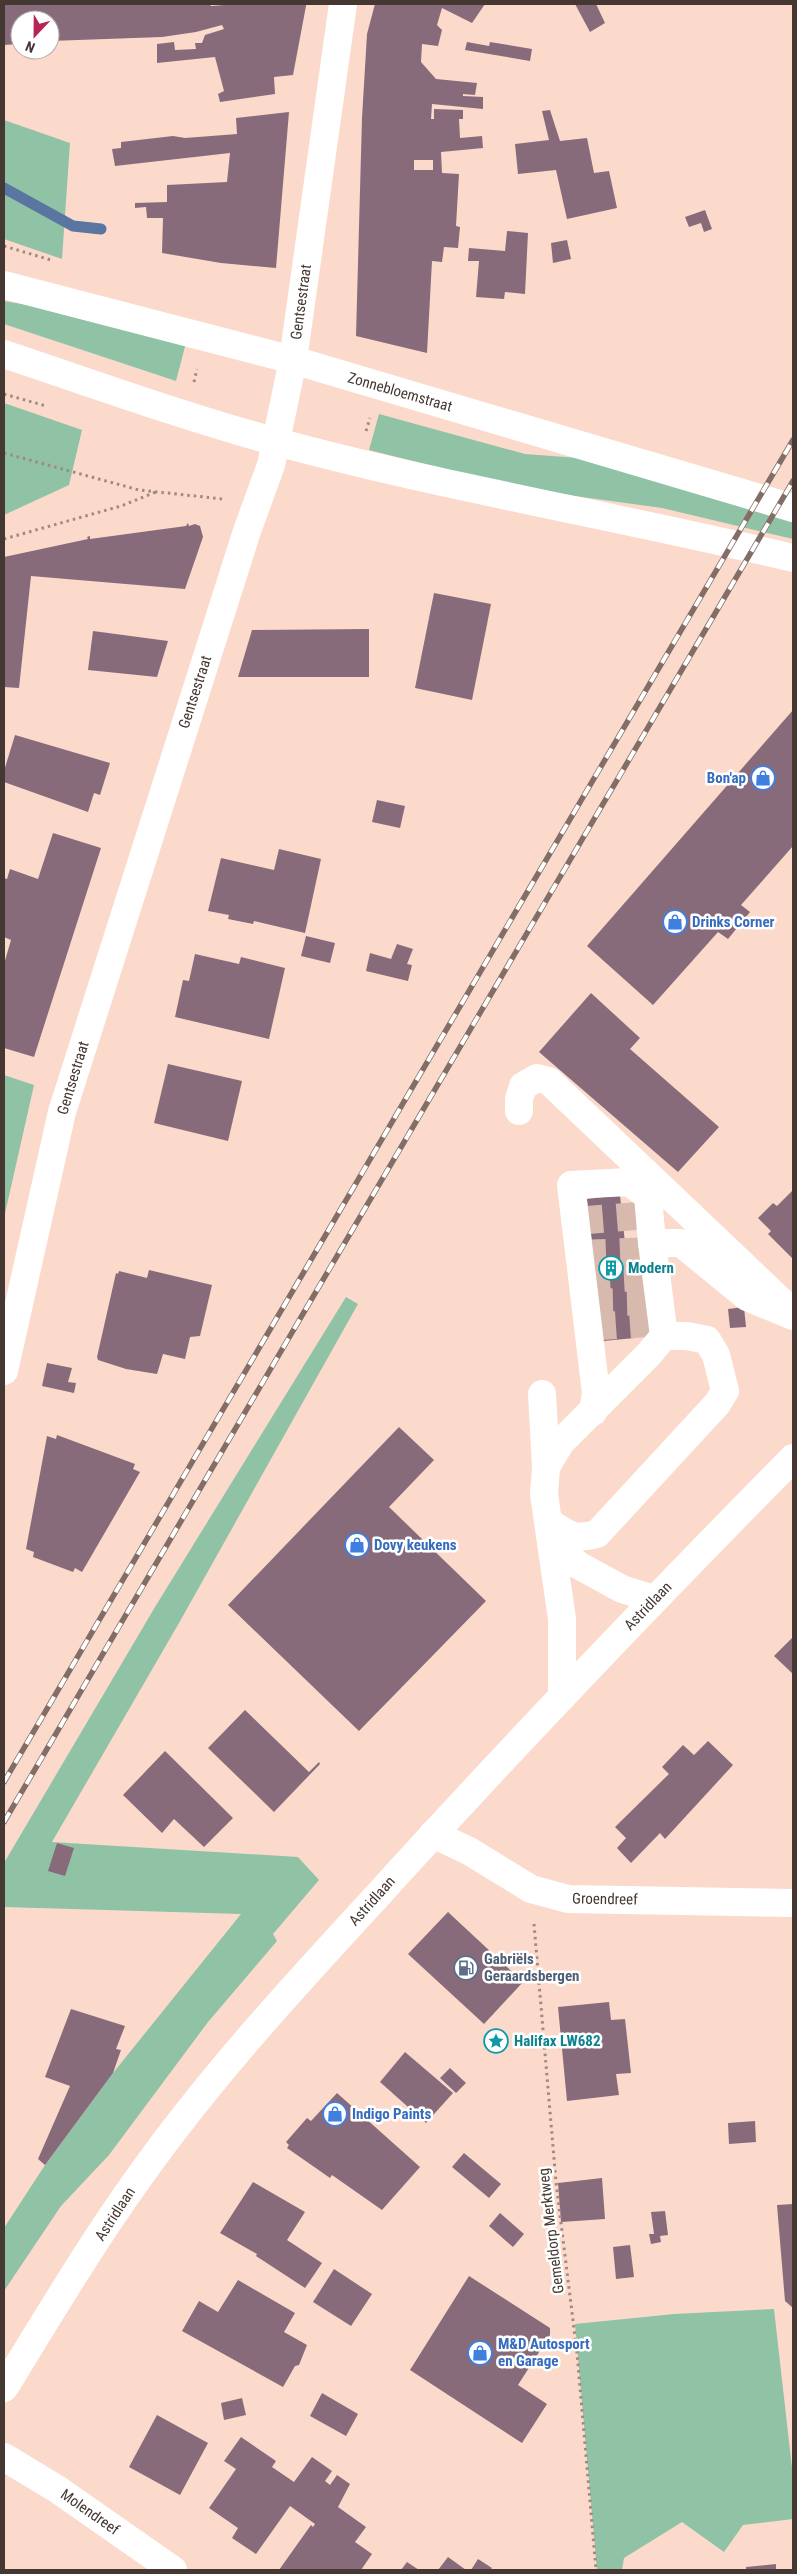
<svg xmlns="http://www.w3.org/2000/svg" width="797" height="2574" font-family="'Roboto Condensed',sans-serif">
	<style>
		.green { fill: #90c2a6 }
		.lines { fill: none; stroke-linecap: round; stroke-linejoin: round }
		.stream { stroke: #5975a0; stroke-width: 11 }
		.building { fill: #876b7b; fill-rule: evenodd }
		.minor-tunnel { stroke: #d7baad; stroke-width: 28; stroke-dasharray: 28 14; stroke-linecap: butt }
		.path { stroke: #a0897f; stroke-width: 3; stroke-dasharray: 2.5 4; stroke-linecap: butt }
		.minor { stroke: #fff; stroke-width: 28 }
		.major { stroke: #fff; stroke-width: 28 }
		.rail-casing { stroke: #826e66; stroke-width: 5.5 }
		.rail { stroke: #fff; stroke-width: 4; stroke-dasharray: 11; stroke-linecap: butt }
		.labels { text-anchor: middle; stroke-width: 5; stroke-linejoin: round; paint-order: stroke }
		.street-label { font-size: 15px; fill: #453833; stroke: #fff }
		.shop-label { font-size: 15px; font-weight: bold; fill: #366cbe; stroke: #fff; text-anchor: start }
		.culture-label { font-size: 15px; font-weight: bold; fill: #0d838f; stroke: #fff; text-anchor: start }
		.service-label { font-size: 15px; font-weight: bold; fill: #4e5e75; stroke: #fff; text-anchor: start }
	</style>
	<rect width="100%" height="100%" fill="#fbdacc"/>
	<g class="green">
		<path d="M 4,120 L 70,143 L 62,259 L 4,239 Z"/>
		<path d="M 4,301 L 82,314 L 187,339 L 176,381 L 4,324 Z"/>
		<path d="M 4,403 L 82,430 L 69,485 L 4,515 Z"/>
		<path d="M 379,414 L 525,454 L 578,458 L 678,483 L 793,522 L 793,539 L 662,508 L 524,489 L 369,450 Z"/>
		<path d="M 4,1075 L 34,1085 L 4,1218 Z"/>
		<path d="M 346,1297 L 358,1304 L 179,1623 L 52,1842 L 298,1857 L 319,1880 L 273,1934 L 277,1941 L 208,2022 L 109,2155 L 61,2206 L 4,2291 L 4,2228 L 45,2165 L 113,2073 L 241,1914 L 4,1907 L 4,1863 L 155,1607 Z"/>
		<path d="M 774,2309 L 793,2477 L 793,2519 L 743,2525 L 724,2552 L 682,2522 L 624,2558 L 622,2570 L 597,2570 L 575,2324 L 674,2314 Z"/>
	</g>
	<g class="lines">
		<path class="stream" d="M 4,188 L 73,226 L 101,229"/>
	</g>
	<g class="building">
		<path d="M 4,4 L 210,4 L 211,6 L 237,4 L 306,4 L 306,6 L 293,75 L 274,77 L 275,94 L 220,102 L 218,94 L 224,91 L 215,57 L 157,63 L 157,44 L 174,42 L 175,50 L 196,49 L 195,43 L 202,43 L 205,35 L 224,29 L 222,25 L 196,32 L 162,37 L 50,41 L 50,20 L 20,20 L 20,44 L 4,45 Z"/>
		<path d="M 375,4 L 485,4 L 472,23 L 442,8 L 437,25 L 442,30 L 438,46 L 422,44 L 421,62 L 436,79 L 477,83 L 475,95 L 463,94 L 463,96 L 483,97 L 483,109 L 432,104 L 431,119 L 434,119 L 434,109 L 463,110 L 463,119 L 459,119 L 460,138 L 482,136 L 483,148 L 441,152 L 442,173 L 459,174 L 456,226 L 460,227 L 458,248 L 444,247 L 442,262 L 432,261 L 427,353 L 356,336 L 362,118 L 367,34 ZM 414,160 L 433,160 L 433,170 L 414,170 Z"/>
		<path d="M 575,4 L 596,4 L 605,23 L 590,32 Z"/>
		<path d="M 467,42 L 489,46 L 490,42 L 532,49 L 530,61 L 465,50 Z"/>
		<path d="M 550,110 L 560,141 L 587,138 L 594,173 L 609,171 L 617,208 L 567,219 L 556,170 L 518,174 L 515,144 L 549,140 L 542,111 Z"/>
		<path d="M 289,112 L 276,268 L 221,263 L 162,253 L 163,218 L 147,218 L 146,207 L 135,208 L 135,203 L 167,202 L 167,185 L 227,182 L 230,153 L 115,166 L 112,149 L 121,148 L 121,142 L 173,136 L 185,138 L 237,134 L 236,118 Z"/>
		<path d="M 705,210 L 712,229 L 704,232 L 701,223 L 689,227 L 685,217 Z"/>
		<path d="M 507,231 L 528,233 L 525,294 L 505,292 L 504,299 L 476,297 L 479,261 L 468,261 L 469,248 L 505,251 Z"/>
		<path d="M 567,240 L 571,259 L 553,263 L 551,243 Z"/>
		<path d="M 188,523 L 189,526 L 195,524 L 200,526 L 203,537 L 185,589 L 31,576 L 19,688 L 4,687 L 4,557 L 88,539 L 87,537 L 90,536 L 90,539 L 186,526 Z"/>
		<path d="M 434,593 L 491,604 L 472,700 L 415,688 Z"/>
		<path d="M 369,629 L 369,677 L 238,677 L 252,630 Z"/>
		<path d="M 93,631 L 168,641 L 157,677 L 88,670 Z"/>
		<path d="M 793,710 L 793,846 L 741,905 L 750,912 L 728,939 L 718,932 L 653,1005 L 587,946 Z"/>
		<path d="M 15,735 L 110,763 L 100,795 L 94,793 L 88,812 L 4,782 L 4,771 Z"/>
		<path d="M 377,800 L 405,806 L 400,828 L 372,822 Z"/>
		<path d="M 53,833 L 101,848 L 34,1057 L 4,1048 L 4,964 L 11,940 L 4,937 L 4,878 L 7,879 L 10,869 L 38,879 Z"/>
		<path d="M 279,849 L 321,859 L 305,933 L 254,921 L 253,924 L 228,919 L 229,915 L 208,911 L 221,858 L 274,870 Z"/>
		<path d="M 306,936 L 335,943 L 330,963 L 301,956 Z"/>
		<path d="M 397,944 L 413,949 L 407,964 L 412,965 L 408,981 L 366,971 L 370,953 L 391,959 Z"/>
		<path d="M 195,954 L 239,964 L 241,957 L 285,968 L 269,1039 L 175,1017 L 183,980 L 189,981 Z"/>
		<path d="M 591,993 L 640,1038 L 630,1049 L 719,1127 L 678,1172 L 539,1052 Z"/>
		<path d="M 168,1064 L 242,1081 L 228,1141 L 154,1123 Z"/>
		<path d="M 793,1190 L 793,1259 L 768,1234 L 771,1231 L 758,1218 L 773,1203 L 777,1206 Z"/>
		<path d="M 620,1195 L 635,1338 L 603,1341 L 587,1199 Z"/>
		<path d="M 149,1270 L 212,1285 L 200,1336 L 190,1337 L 185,1359 L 163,1354 L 157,1374 L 126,1369 L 98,1360 L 97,1357 L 116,1273 L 118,1274 L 119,1271 L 147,1278 Z"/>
		<path d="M 744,1307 L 746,1327 L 730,1328 L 728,1309 Z"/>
		<path d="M 47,1363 L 72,1368 L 68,1382 L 76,1383 L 74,1393 L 42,1386 Z"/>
		<path d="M 399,1427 L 434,1460 L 389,1507 L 486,1601 L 359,1731 L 228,1605 Z"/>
		<path d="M 57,1435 L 135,1464 L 133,1469 L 140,1472 L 82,1572 L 75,1568 L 73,1572 L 33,1557 L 34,1552 L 26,1549 L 47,1436 L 56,1439 Z"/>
		<path d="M 793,1637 L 793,1674 L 774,1656 Z"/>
		<path d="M 245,1710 L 309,1772 L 319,1762 L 320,1764 L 274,1812 L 208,1748 Z"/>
		<path d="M 708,1741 L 733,1765 L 665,1839 L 660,1833 L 631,1863 L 617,1848 L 626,1838 L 615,1827 L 669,1774 L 662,1767 L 683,1745 L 694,1755 Z"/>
		<path d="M 165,1751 L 233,1818 L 204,1847 L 174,1819 L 162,1833 L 123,1795 Z"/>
		<path d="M 57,1843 L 74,1848 L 65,1876 L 48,1871 Z"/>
		<path d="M 448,1912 L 523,1982 L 484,2024 L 408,1954 Z"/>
		<path d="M 609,2002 L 611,2020 L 625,2019 L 631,2073 L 616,2074 L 619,2095 L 567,2101 L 558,2007 Z"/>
		<path d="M 71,2009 L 125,2026 L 116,2049 L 121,2050 L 113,2073 L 45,2165 L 38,2159 L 70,2086 L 45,2077 Z"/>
		<path d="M 405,2052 L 453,2093 L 426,2123 L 380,2082 Z"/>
		<path d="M 450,2068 L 466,2083 L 456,2093 L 440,2078 Z"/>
		<path d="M 337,2093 L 420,2167 L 382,2210 L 332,2175 L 330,2178 L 287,2148 L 289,2145 L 286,2142 L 307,2118 L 311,2121 Z"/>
		<path d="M 755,2121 L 756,2142 L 729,2144 L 728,2123 Z"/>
		<path d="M 464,2153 L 501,2184 L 489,2198 L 452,2167 Z"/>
		<path d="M 602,2178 L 605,2219 L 561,2222 L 558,2183 Z"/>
		<path d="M 253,2182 L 305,2212 L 287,2240 L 322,2263 L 305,2288 L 256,2256 L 257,2254 L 220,2233 Z"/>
		<path d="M 793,2204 L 793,2308 L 785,2301 L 777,2205 Z"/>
		<path d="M 665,2211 L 668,2235 L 660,2236 L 661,2242 L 651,2244 L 649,2234 L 654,2234 L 651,2212 Z"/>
		<path d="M 500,2213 L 524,2234 L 513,2247 L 489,2226 Z"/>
		<path d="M 630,2245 L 634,2277 L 616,2279 L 613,2247 Z"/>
		<path d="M 334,2269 L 372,2294 L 351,2326 L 313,2302 Z"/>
		<path d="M 469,2276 L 550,2328 L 550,2335 L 518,2385 L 547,2404 L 522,2443 L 410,2370 Z"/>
		<path d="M 238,2280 L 295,2313 L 284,2332 L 307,2345 L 299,2365 L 295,2366 L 283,2387 L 182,2331 L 199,2301 L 218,2312 Z"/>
		<path d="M 322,2393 L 358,2414 L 346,2436 L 310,2416 Z"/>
		<path d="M 242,2398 L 246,2415 L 224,2420 L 221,2403 Z"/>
		<path d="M 157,2415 L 208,2443 L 180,2495 L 129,2467 Z"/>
		<path d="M 241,2437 L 276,2461 L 272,2467 L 294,2482 L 312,2457 L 332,2471 L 325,2481 L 330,2485 L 337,2475 L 350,2484 L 338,2507 L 366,2527 L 355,2542 L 372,2554 L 361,2570 L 279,2570 L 311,2525 L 313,2527 L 315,2524 L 290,2506 L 256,2554 L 232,2538 L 238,2528 L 209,2508 L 236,2469 L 224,2461 Z"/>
		<path d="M 448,2557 L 466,2570 L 438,2570 Z"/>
		<path d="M 478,2559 L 492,2568 L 490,2570 L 471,2570 Z"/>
		<path d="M 407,2562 L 419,2570 L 401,2570 Z"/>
		<path d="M 776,2564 L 776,2570 L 746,2570 L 746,2567 Z"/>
	</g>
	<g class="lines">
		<g class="minor-tunnel">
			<path d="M 575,1221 L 649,1215"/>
			<path d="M 578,1254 L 653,1251"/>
			<path d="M 582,1280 L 657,1276"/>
			<path d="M 585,1303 L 659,1301"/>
			<path d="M 588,1327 L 662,1322"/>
		</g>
		<g class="path">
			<path d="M 4,246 L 51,260"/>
			<path d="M 194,382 L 197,369"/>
			<path d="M 4,394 L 46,406"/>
			<path d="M 366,431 L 370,418"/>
			<path d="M 4,453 L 139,490 L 223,499"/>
			<path d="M 4,539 L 121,506 L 156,492"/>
			<path d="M 534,1924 L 556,2182 L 577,2353 L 596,2570"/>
		</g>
		<g class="minor">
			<path d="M 519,1111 L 519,1099 L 523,1086 L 537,1078 L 549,1081 L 787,1307"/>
			<path d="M 4,1371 L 62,1112 L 247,531 L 271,465 L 293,360 L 343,4"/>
			<path d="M 542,1394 L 546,1467"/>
			<path d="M 593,1412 L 596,1393 L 571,1185 L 629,1182 L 648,1196 L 652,1243"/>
			<path d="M 549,1522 C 568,1535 574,1540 597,1534 L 717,1404 L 725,1391 L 716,1355 L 707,1340 L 687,1336 L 664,1336"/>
			<path d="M 552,1540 L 578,1565 L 622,1589 L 654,1599"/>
			<path d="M 562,1697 L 562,1619 L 544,1494 L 546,1467 L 561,1442 L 649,1354 L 664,1336 L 652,1243 L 681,1243 L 747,1297 L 793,1316"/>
			<path d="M 433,1834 L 469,1851 L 531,1889 L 568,1899 L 793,1903"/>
			<path d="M 4,2457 L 57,2489 L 173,2570"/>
		</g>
		<g class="major">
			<path d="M 4,285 L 293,360 L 793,508"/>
			<path d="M 4,354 C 94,384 185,417 277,442 C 447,488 622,517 793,558"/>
			<path d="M 4,2388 C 48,2317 91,2244 140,2176 C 211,2076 295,1985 378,1895 C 513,1746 652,1601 793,1458"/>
		</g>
		<g class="rail-casing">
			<g id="rail">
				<path d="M 4,1782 L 793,440"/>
				<path d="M 4,1822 L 793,481"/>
			</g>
		</g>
		<use href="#rail" class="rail"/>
	</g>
	<defs>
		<g id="shop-ring" transform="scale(1.25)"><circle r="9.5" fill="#fff" stroke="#3f7fe0" stroke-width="1.5"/><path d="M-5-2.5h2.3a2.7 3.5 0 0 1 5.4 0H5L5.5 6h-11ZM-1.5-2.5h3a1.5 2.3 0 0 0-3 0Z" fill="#3f7fe0"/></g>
		<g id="building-ring" transform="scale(1.25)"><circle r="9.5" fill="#fff" stroke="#0f9aa8" stroke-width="1.5"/><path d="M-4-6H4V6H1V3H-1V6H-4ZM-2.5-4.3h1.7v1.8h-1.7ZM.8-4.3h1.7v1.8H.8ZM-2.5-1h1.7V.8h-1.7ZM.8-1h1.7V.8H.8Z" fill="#0f9aa8"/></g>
		<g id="fuel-ring" transform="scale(1.25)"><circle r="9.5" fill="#fff" stroke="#5c6f8a" stroke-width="1.5"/><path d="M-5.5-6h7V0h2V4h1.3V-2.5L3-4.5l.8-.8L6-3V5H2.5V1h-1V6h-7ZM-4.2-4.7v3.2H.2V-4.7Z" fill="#5c6f8a"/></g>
		<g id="sight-ring" transform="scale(1.25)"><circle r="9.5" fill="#fff" stroke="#0f9aa8" stroke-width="1.5"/><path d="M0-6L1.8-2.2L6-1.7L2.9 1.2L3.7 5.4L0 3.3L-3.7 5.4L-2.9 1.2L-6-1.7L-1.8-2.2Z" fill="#0f9aa8"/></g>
	</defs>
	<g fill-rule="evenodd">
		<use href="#shop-ring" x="763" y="778"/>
		<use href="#shop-ring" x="675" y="922"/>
		<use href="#building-ring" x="611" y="1268"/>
		<use href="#shop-ring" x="357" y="1545"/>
		<use href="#fuel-ring" x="466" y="1968"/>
		<use href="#sight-ring" x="496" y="2041"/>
		<use href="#shop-ring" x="335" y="2114"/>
		<use href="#shop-ring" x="480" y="2353"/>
	</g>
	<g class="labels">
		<g class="street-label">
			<text transform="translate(301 302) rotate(-82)" y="5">Gentsestraat</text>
			<text transform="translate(400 392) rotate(16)" y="5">Zonnebloemstraat</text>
			<text transform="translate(195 692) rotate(-72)" y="5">Gentsestraat</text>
			<text transform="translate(73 1078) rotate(-73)" y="5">Gentsestraat</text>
			<text transform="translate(648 1606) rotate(-46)" y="5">Astridlaan</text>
			<text transform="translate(605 1899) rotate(1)" y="5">Groendreef</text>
			<text transform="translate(372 1901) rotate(-48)" y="5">Astridlaan</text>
			<text transform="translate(115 2214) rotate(-57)" y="5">Astridlaan</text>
			<text transform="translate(551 2231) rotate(-97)" y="5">Gemeldorp Merktweg</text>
			<text transform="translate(90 2512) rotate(35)" y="5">Molendreef</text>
		</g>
		<g class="shop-label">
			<text x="746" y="783" text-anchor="end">Bon'ap</text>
			<text x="692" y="927">Drinks Corner</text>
			<text x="374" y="1550">Dovy keukens</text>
			<text x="352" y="2119">Indigo Paints</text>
			<text x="498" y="2349">M&amp;D Autosport<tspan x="498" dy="17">en Garage</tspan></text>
		</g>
		<g class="culture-label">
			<text x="628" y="1273">Modern</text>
			<text x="514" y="2046">Halifax LW682</text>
		</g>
		<g class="service-label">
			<text x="484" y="1964">Gabriëls<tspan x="484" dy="17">Geraardsbergen</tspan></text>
		</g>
	</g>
	<rect width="797" height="2574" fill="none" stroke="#453833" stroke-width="10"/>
	<g transform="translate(35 35) rotate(202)"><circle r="24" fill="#ffffff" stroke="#b5afad"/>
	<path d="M0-4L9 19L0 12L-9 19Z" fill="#b62654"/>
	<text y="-8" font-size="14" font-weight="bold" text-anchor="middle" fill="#453833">N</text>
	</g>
</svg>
